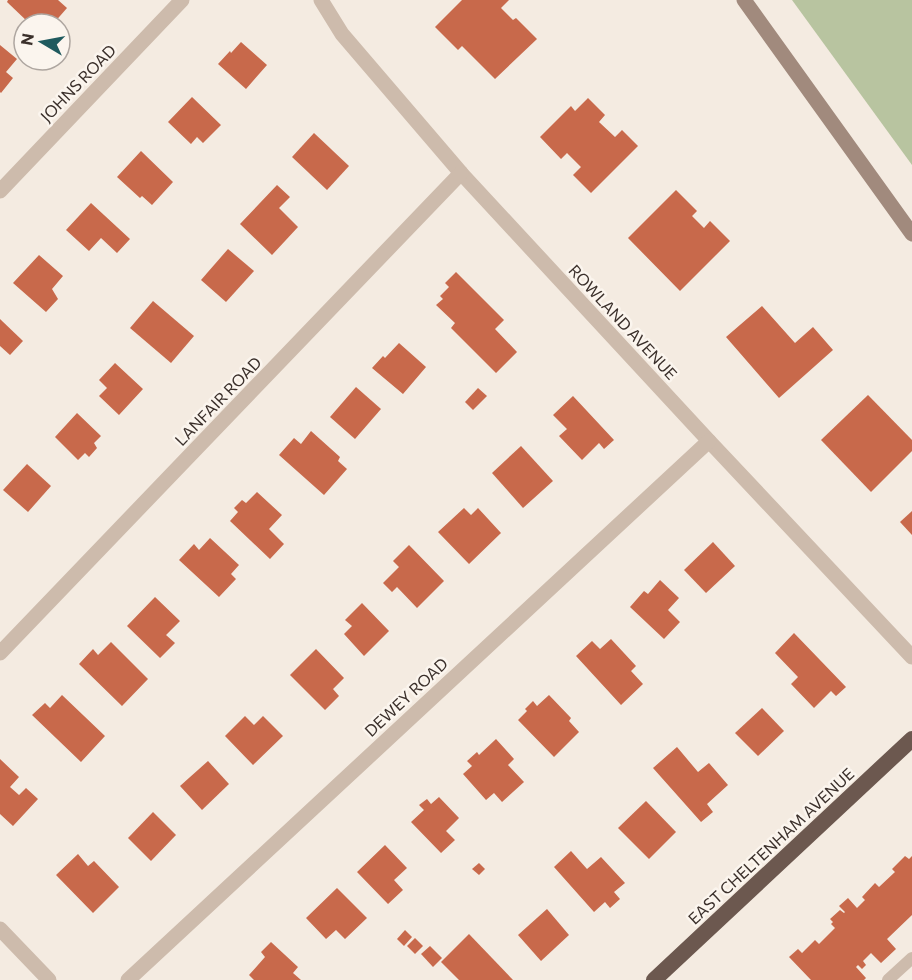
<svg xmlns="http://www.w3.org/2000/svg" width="912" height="980" font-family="Commissioner,sans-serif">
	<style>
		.green { fill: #b8c4a0 }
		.building { fill: #c8694b }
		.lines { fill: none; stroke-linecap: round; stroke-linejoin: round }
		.service { stroke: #cdbbac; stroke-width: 12 }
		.minor { stroke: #cdbbac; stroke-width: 15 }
		.secondary { stroke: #a18a7d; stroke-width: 15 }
		.trunk { stroke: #6c584f; stroke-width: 16 }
		.labels { text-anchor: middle; stroke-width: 5; stroke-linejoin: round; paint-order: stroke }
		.street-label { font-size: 16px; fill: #3b302b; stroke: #fbf5ee }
	</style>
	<rect width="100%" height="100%" fill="#f4ebe1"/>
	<path class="green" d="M 792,0 L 912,0 L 912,165 Z"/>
	<g class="building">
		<path d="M 8,0 L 58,0 L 67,8 L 53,24 L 30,24 L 7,2 Z"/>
		<path d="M 462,0 L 509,0 L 501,8 L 513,20 L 516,18 L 537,39 L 495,79 L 462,46 L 458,50 L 435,27 Z"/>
		<path d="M 241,42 L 267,65 L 246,89 L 218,64 L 230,51 L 231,53 Z"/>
		<path d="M 0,45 L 17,59 L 6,72 L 13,78 L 1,93 L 0,92 Z"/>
		<path d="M 192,97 L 221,125 L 203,143 L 197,137 L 191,144 L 168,122 Z"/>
		<path d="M 588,98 L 605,115 L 599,122 L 615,137 L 622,130 L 638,146 L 591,193 L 573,175 L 581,167 L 567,153 L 561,159 L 540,137 L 571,106 L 575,111 Z"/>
		<path d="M 314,133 L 349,166 L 327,190 L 292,157 Z"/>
		<path d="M 141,151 L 173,182 L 152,205 L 142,196 L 140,198 L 117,177 Z"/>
		<path d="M 277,185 L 290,197 L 279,208 L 298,227 L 272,255 L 240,224 Z"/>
		<path d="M 676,190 L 697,211 L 692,216 L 704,228 L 710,221 L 730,241 L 680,291 L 628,238 Z"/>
		<path d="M 91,203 L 130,239 L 117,253 L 101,238 L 89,251 L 66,230 Z"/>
		<path d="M 228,249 L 254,271 L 226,302 L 201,280 Z"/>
		<path d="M 39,255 L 63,276 L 52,289 L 58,299 L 46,312 L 13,283 Z"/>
		<path d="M 456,272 L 504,320 L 495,329 L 517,352 L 496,373 L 451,328 L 455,323 L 436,305 L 443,299 L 440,296 L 449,287 L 445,283 Z"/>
		<path d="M 153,301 L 194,336 L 171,363 L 130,328 Z"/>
		<path d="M 762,306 L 795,343 L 813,327 L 833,350 L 779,398 L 726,337 Z"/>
		<path d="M 0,319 L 23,341 L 10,355 L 0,346 Z"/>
		<path d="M 399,343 L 426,367 L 403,394 L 372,368 L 383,356 L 385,358 Z"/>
		<path d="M 115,363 L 143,389 L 119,415 L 99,396 L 107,388 L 99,380 Z"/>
		<path d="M 356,387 L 381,409 L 355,439 L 330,417 Z"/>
		<path d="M 478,388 L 487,396 L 473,410 L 465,402 Z"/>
		<path d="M 868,395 L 912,440 L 912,451 L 871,492 L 821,440 Z"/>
		<path d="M 573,396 L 614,440 L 604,449 L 599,443 L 582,460 L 559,436 L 567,429 L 553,415 Z"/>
		<path d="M 77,413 L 101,436 L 94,443 L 97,448 L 89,457 L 85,453 L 78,460 L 55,437 Z"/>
		<path d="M 311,431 L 340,457 L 338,461 L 347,469 L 324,495 L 279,455 L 294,438 L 301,444 Z"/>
		<path d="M 521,446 L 553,481 L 523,508 L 492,473 Z"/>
		<path d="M 27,464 L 51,486 L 28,512 L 3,490 Z"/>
		<path d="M 257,492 L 282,515 L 269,529 L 284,544 L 270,559 L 230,521 L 238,512 L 234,508 L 242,500 L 246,503 Z"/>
		<path d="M 464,508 L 471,515 L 478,508 L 501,533 L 469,564 L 438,532 Z"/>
		<path d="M 912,511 L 912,535 L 900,522 Z"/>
		<path d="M 210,538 L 239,565 L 231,574 L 236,579 L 219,597 L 179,560 L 194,544 L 199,550 Z"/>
		<path d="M 713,542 L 735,566 L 706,593 L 684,570 Z"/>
		<path d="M 409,545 L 444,581 L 417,608 L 397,587 L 392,592 L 383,583 L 399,567 L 393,561 Z"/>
		<path d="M 660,580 L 679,598 L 668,610 L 680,622 L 664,639 L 630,607 L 644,591 L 648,594 Z"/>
		<path d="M 155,597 L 180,621 L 166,635 L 175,643 L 160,658 L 127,626 Z"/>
		<path d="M 362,603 L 389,631 L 364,656 L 344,634 L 352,626 L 345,620 Z"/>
		<path d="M 794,633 L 846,687 L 836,696 L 831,691 L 814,708 L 791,684 L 798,677 L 775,653 Z"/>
		<path d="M 611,639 L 636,666 L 631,671 L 643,684 L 621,705 L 576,656 L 592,641 L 600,649 Z"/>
		<path d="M 111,642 L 148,679 L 122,706 L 79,664 L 93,649 L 98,655 Z"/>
		<path d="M 316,649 L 344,678 L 333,689 L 339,696 L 325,710 L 290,675 Z"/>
		<path d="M 62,695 L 105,736 L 81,762 L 32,715 L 45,703 L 50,708 Z"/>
		<path d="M 549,695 L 571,718 L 569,721 L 579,732 L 554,757 L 518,720 L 527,711 L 525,709 L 533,701 L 537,706 Z"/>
		<path d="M 762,708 L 784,731 L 758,756 L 735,733 Z"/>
		<path d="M 245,716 L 254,725 L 263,716 L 283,736 L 253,765 L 225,736 Z"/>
		<path d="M 496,739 L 514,759 L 508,765 L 524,782 L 502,802 L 494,793 L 486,800 L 463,774 L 472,766 L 467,761 L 477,752 L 479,755 Z"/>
		<path d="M 677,747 L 698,772 L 709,763 L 728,785 L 707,804 L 713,812 L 701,822 L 653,768 Z"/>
		<path d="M 0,759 L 19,777 L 10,787 L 19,795 L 26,788 L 38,799 L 13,826 L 0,814 Z"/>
		<path d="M 208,761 L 229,784 L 202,810 L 180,786 Z"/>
		<path d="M 439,797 L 459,818 L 446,831 L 455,840 L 441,853 L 411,822 L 424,810 L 419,805 L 427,799 L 431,804 Z"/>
		<path d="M 646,801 L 676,832 L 649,859 L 618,828 Z"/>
		<path d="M 153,812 L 176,835 L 151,861 L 128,838 Z"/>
		<path d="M 385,845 L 407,868 L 394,880 L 403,890 L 388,904 L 357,872 Z"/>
		<path d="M 571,851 L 587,869 L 601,857 L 625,883 L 614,892 L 620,899 L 610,908 L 605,902 L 594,912 L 554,867 Z"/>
		<path d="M 78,854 L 88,866 L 94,861 L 119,887 L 93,913 L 56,875 Z"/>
		<path d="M 905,856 L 909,859 L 912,856 L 912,915 L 887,939 L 896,949 L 881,963 L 871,953 L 863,961 L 866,965 L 862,969 L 858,965 L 856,967 L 866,978 L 864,980 L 811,980 L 789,957 L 798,949 L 802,953 L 815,940 L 819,944 L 835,928 L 831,924 L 833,922 L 830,919 L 840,910 L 844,913 L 845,912 L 839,906 L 848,898 L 857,908 L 865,900 L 862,897 L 875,883 L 879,887 L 895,872 L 892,869 Z"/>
		<path d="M 479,863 L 485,869 L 479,875 L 472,869 Z"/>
		<path d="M 337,888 L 367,918 L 345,939 L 336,930 L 326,939 L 306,918 Z"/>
		<path d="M 547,909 L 569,935 L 541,961 L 518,935 Z"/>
		<path d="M 405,930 L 412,937 L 404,946 L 397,939 Z"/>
		<path d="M 469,934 L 513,980 L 459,980 L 441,962 Z"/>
		<path d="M 415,938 L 423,946 L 415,954 L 407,946 Z"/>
		<path d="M 271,942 L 298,967 L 293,973 L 301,980 L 254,980 L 249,975 L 265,957 L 261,952 Z"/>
		<path d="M 430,946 L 442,958 L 433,967 L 421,954 Z"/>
	</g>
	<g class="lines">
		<path class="service" d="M 888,980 L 912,958"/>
		<g class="minor">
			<path d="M 321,0 L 342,34 L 461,173 L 709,441 L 912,657"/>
			<path d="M 0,191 L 182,0"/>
			<path d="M 0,653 L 461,173"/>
			<path d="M 0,929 L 49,980"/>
			<path d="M 128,980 L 709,441"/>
		</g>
		<path class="secondary" d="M 744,0 L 912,234"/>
		<path class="trunk" d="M 654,980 L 912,739"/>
	</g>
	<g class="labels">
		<g class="street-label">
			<text transform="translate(78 83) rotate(-46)" y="6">JOHNS ROAD</text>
			<text transform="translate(623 322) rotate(47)" y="6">ROWLAND AVENUE</text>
			<text transform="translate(218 401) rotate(-46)" y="6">LANFAIR ROAD</text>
			<text transform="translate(406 697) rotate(-43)" y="6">DEWEY ROAD</text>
			<text transform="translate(771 846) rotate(-43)" y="6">EAST CHELTENHAM AVENUE</text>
		</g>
	</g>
	<g transform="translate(42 42) rotate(280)"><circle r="28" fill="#fbf5ee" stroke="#aea6a0" stroke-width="1.5"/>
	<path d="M0-4.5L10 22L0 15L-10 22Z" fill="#1f5a5e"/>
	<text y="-9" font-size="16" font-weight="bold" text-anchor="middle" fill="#3b302b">N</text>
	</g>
</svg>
